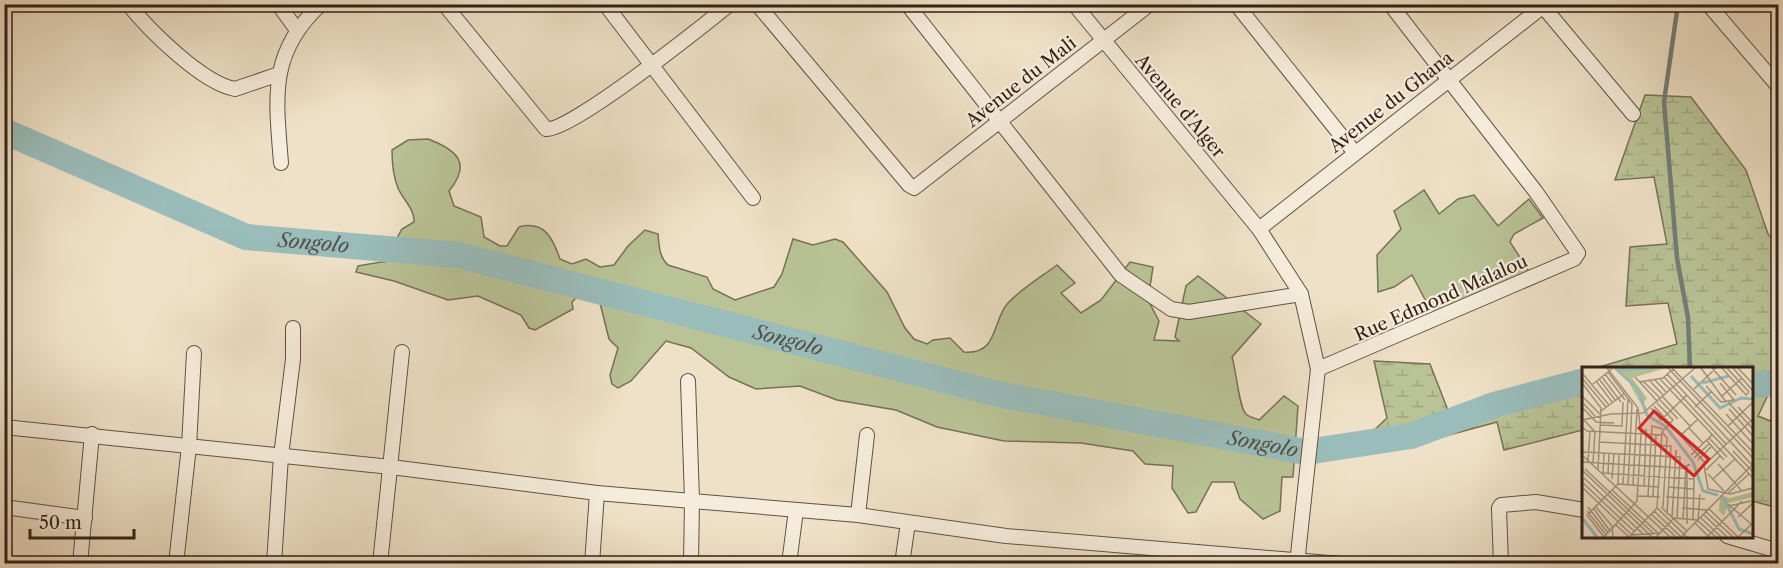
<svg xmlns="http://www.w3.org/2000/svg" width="1783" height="568" font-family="'Libre Caslon Text',serif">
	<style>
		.green { fill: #b9c396; stroke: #767257; stroke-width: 1.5 }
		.wetland { fill: url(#wetland-marsh); stroke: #767257; stroke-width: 1.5 }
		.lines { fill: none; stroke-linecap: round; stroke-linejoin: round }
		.stream { stroke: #717e79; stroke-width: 4.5 }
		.river { stroke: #9abcba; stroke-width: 26 }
		.minor-casing { stroke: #625144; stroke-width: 16 }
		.minor { stroke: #f5ecdb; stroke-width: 14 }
		.labels { text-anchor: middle; stroke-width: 4.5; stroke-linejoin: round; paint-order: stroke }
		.street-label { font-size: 18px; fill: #332118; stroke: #f5ecdb }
		.water-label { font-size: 20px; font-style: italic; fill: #525049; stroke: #f5ecdb }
		.inset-river { fill: none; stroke: #9abcba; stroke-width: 3 }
		.inset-road { fill: none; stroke: #a49481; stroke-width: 1.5 }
		.view { fill: #d62828; fill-opacity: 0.15; stroke: #d62828; stroke-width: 3 }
		.inset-edge { fill: none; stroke: #332118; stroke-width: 3 }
	</style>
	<defs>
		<pattern id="wetland-marsh" width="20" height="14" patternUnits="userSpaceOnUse" patternTransform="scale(1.5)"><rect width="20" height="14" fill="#b9c396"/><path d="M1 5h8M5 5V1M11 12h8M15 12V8" fill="none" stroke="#a0a781"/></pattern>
	</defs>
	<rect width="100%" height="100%" fill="#efe1c7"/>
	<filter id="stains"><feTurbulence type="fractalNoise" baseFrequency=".00333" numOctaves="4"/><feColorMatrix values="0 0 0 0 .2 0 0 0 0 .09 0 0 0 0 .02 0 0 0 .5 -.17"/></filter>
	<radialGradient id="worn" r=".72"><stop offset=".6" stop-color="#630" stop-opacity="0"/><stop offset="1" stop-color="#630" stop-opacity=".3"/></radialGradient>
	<g class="green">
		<path d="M 428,139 C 457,150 472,163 449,191 L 454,206 L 481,217 L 484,237 L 500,246 L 507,246 L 519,227 C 545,220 553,239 560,259 L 572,264 L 586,259 L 600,267 L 614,265 L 628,246 L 645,230 L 658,234 C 659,245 659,257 668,265 L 707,277 L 713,289 L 735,300 L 774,287 L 782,274 L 793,239 L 813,245 L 835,239 L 843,242 L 887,292 L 905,328 L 914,339 L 927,344 L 933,340 L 950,338 L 964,352 C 999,355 992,320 1008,303 C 1021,289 1041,277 1057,265 L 1075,283 L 1061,293 L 1081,313 L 1101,300 L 1130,262 L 1153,267 L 1148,300 L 1159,321 L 1154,340 L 1179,341 L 1175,337 L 1186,286 L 1198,276 L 1261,324 L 1232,357 C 1236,369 1239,408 1246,414 C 1249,417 1255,418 1259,420 L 1284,396 L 1298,406 L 1293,477 L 1282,477 L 1280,511 L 1263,519 L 1240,499 L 1234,482 L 1212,482 L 1196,512 L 1188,513 L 1172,488 L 1173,466 L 1145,464 L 1133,451 L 1081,443 L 1004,441 L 937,427 L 896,410 L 837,400 L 800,386 L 756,389 L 729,377 L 691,348 L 666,341 L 631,381 L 618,388 L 612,384 L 610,375 L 618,348 L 609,339 L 599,299 L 593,295 L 577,297 L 572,302 L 573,309 L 535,330 L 529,328 L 521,315 L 478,296 L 448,300 L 394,281 L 356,272 L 358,266 C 397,258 447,256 486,266 C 495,269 503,275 511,278 C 533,286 556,289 579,288 L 743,335 L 777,340 L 889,375 L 926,381 L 954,392 L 977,395 L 1003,405 L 1051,409 L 1110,420 L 1102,407 L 1075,402 L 1060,402 L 937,376 L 924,370 L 868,358 L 838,345 L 776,335 L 755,326 L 557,279 L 468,253 L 428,246 L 390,251 L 402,229 L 414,222 C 415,209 403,200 398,188 C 393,176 392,163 392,150 L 408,140 Z"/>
		<path d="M 1424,190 L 1439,214 L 1458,199 L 1474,195 L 1498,226 L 1529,199 L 1543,218 L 1514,234 L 1510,242 L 1532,276 L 1441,313 L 1429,307 L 1412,275 L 1394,287 L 1378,292 L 1377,255 L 1401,229 L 1394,211 Z"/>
	</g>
	<g class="wetland">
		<path d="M 1645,95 L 1691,97 L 1746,170 L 1768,234 L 1778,246 L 1778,374 L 1758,416 L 1778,424 L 1778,508 L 1752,501 L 1752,368 L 1596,368 L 1677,344 L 1668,303 L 1626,306 L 1630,247 L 1667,244 L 1654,177 L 1615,180 Z"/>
		<path d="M 1374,361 L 1430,364 L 1449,413 L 1583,372 L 1583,430 L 1504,450 L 1497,422 L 1438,438 L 1328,455 L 1328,444 L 1369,435 L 1387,418 Z"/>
	</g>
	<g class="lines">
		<path class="stream" d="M 1678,4 L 1664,102 L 1677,258 L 1688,318 L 1690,368"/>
		<g class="river">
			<path id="s1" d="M 4,131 L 246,237 L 458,255 L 998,394 L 1306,452 L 1411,436 L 1494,405 L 1584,381"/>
			<path d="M 1752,385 L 1778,383"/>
		</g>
		<g class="minor-casing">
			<g id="minor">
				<path d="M 128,4 C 149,30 202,83 235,89 L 279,74"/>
				<path d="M 278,4 L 297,30"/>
				<path d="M 444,4 L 546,129 C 569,133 704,25 730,4"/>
				<path d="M 605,4 L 753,198"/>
				<path d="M 757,4 L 909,185 L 914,188 L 1150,4"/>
				<path d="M 907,4 L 1121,275 L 1171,309 L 1189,312 L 1301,294"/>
				<path d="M 1074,4 L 1259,229 L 1301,294 L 1318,369 L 1297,564"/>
				<path d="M 1236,4 L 1355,153"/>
				<path d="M 1541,4 L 1633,114"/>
				<path d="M 1708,4 L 1778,86"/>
				<path d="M 281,163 C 276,98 268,53 321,4"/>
				<path d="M 1259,229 L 1546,4"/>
				<path d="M 1318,369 L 1574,259 L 1578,253 L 1536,192 L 1390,4"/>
				<path d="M 688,381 L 692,500 L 691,564"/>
				<path d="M 4,427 L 391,467 L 597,493 L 858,515 L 1006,536 L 1341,564"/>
				<path d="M 4,507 L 85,518"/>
				<path d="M 858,515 L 867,435"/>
				<path d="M 1727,536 L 1778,551"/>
				<path d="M 80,564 L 92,434"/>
				<path d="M 176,564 L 189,446 L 194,353"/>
				<path d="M 274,564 L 281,456 L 293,359 L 293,328"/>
				<path d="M 380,564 L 402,352"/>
				<path d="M 592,564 L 597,493"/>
				<path d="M 789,564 L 796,510"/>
				<path d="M 902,564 L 908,523"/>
				<path d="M 1501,564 L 1499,508 L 1501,505 L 1536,502 L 1584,510"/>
			</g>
		</g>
		<use href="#minor" class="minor"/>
	</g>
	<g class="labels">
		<g class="street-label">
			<text transform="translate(1021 82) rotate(-38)" y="6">Avenue du Mali</text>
			<text transform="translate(1391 102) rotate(-38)" y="6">Avenue du Ghana</text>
			<text transform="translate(1180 106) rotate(50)" y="6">Avenue d'Alger</text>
			<text transform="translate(1441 298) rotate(-24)" y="6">Rue Edmond Malalou</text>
		</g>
		<g class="water-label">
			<text dy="7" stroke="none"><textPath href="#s1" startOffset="332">Songolo</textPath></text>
			<text dy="7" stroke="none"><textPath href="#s1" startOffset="818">Songolo</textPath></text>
			<text dy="7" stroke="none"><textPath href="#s1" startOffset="1304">Songolo</textPath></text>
		</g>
	</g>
	<g transform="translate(1582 367)">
		<rect width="171" height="171" fill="#efe1c7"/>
		<path d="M 33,1 L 84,1 L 50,11 L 65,31 L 61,36 L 63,44 L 46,14 ZM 171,125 L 171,130 L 146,136 L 142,149 L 137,144 L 138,128 L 148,131 Z" fill="#b9c396"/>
		<path class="inset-river" d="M 33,1 L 56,22 L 65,48 L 84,60 L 111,95 L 121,124 L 136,128M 36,3 L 71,1M 109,9 L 138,41 L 159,31 L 171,32M 120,16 L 147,9M 141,130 L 157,162 L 171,167M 0,151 L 15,170"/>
		<path class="inset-road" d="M 86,1 L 171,91M 119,1 L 144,35M 130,1 L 154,28M 140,1 L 164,28 L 167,25M 145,1 L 167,25M 151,1 L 171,24M 156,1 L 171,17M 26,5 L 50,37 L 46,118M 0,6 L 27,38M 23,7 L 43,33M 85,7 L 171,99M 20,10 L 39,35M 53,10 L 76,35M 82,10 L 144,77M 0,11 L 24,40M 17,12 L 34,34M 72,12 L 85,26M 78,12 L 171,111M 67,13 L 82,29M 14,14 L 31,36M 61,14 L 79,32M 57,15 L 81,11 L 91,2 L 171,85M 0,16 L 19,41 L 16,103M 11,17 L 31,1M 124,19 L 139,35 L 152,33 L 138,16M 112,22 L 134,1M 0,29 L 18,47M 140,29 L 160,11M 81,30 L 108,59M 78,33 L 96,52M 0,35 L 13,49M 146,35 L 171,62M 72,39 L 124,97M 0,40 L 14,55 L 32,56M 113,40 L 130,24M 156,40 L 171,56M 69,41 L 79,53 L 105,28M 147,42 L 171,69M 19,44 L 42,27M 144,47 L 171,77M 1,52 L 13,65 L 11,95M 171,52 L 122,98 L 126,122 L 148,127 L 171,121M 0,53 L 29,47 L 61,46 L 113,1M 18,58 L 40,59 L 41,35M 146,59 L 171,35M 0,60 L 5,64 L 79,68M 107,61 L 121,76M 80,65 L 85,71 L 81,140M 98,69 L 116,52M 127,71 L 145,90M 125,74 L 142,93M 18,75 L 89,79 L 85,147M 151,84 L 171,105M 0,85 L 98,90 L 95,152M 0,88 L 88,170M 109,88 L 130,68M 112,91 L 127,77M 116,93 L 129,80M 6,94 L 8,65M 0,95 L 101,101 L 108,97M 136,97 L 160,124M 3,102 L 71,166M 0,103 L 70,170M 124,103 L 138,89M 19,106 L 112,112 L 111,153M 21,106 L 22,86M 26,107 L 27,86M 126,107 L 142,124M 2,111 L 61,167M 30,112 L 32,86M 131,112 L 153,92M 0,115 L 39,152M 36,117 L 76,120M 41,117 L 46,32M 51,118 L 55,42M 62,119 L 64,62M 0,120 L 50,168 L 77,166M 86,120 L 112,122M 30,123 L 75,165M 146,126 L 167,107M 56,129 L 78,130M 66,129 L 70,59 L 81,62M 71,129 L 74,68M 84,130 L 123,132M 146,137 L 169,157M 147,139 L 169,134M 6,140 L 26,166M 14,140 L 30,159 L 31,170M 79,140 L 105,164M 75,141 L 105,170M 100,141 L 125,143M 126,141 L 156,170M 12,142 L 28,164M 5,144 L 24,168M 72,144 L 99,170M 123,144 L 151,170M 69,147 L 94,170M 121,147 L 145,170M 118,150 L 139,170M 156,150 L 171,136M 90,151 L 94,83M 39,152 L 53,165M 101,152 L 104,100M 116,153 L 118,127M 113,156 L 126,169M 105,157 L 105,100M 34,158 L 47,170 L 75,141 L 80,65 L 91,53 L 75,36M 22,170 L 55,134 L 59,67 L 56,41 L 25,1M 22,170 L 5,148 L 36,117 L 37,87M 74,170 L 92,151 L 115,153 L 134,170M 99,170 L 171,97M 125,170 L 160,134M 156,170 L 171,156"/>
		<path class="view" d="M 72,44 L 127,92 L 112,109 L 57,61 Z"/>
		<rect width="171" height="171" class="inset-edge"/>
	</g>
	<rect width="1783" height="568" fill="none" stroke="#efe1c7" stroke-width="24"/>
	<rect x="6" y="6" width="1771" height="556" fill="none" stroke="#332118" stroke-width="3"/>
	<rect x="12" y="12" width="1759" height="544" fill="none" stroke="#332118" stroke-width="1.5"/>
	<path d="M30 529v9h104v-9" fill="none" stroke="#332118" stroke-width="3"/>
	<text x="39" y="529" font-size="18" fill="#332118" stroke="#f5ecdb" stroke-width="4.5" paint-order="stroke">50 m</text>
	<rect width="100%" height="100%" filter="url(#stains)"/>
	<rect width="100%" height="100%" fill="url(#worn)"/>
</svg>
